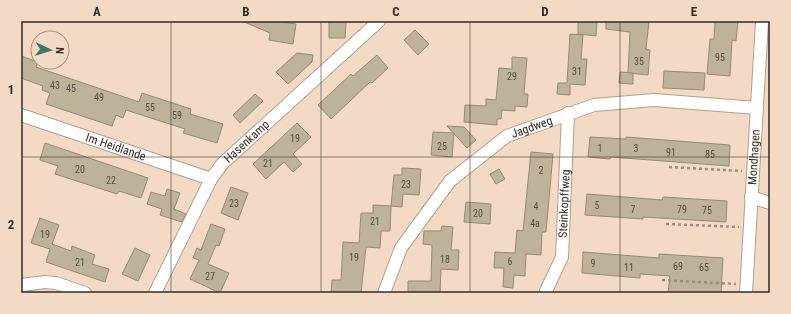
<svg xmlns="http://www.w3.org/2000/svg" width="791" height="314" font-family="'Roboto Condensed',sans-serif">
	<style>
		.building { fill: #beb298; stroke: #968a71 }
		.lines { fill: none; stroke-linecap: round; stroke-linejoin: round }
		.minor-casing { stroke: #b59f8b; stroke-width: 14 }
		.path { stroke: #9e8d7e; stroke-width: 2.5; stroke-dasharray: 3 3; stroke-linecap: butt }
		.minor { stroke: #fff; stroke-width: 12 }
		.grid { fill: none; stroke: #352c24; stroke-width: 1; stroke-opacity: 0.55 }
		.labels { text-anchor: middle; stroke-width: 3; stroke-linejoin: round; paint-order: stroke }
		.number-label { font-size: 10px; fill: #574e41 }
		.street-label { font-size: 12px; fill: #352c24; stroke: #f2dac5 }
		.neatline { fill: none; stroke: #352c24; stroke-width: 1.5 }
		.grid-label { font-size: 13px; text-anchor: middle; font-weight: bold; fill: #352c24 }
	</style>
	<rect width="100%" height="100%" fill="#f2dac5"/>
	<g class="building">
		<path d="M 242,21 L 275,21 L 296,24 L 293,44 L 269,40 L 270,33 Z"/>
		<path d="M 329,21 L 346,21 L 345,38 L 329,38 Z"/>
		<path d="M 578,21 L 597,21 L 596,36 L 578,34 Z"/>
		<path d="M 606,21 L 649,21 L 646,49 L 650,50 L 648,75 L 628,73 L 630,32 L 606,29 Z"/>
		<path d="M 715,21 L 738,21 L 736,41 L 732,40 L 730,76 L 707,74 L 710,39 L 714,39 Z"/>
		<path d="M 415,30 L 429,44 L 418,55 L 404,40 Z"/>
		<path d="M 570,34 L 583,35 L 581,59 L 587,59 L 585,85 L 570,84 L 570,95 L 557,94 L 558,83 L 567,83 Z"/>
		<path d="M 297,53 L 313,55 L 312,62 L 288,84 L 276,72 Z"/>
		<path d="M 377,55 L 388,68 L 372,83 L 370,82 L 331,119 L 318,105 L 351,74 L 353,76 Z"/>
		<path d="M 21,56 L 38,62 L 36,67 L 139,102 L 142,93 L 191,109 L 190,114 L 223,124 L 217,143 L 183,133 L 185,129 L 126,110 L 123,118 L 116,115 L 112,126 L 46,104 L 50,93 L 42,90 L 43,86 L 21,78 Z"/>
		<path d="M 512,57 L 527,58 L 524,94 L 528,94 L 527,107 L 515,106 L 515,111 L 502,110 L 501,119 L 497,119 L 497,125 L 464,122 L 465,105 L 486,106 L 486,99 L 496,100 L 499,68 L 512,69 Z"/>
		<path d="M 664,71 L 705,73 L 704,90 L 663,88 Z"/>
		<path d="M 620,72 L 633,73 L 633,84 L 619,83 Z"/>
		<path d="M 255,94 L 263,101 L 240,123 L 233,115 Z"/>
		<path d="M 297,123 L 311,137 L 293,154 L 302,164 L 293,172 L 284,162 L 266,179 L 253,164 Z"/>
		<path d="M 447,126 L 464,127 L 476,140 L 467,148 Z"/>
		<path d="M 433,132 L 454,133 L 452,157 L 431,155 Z"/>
		<path d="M 590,137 L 626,139 L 626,137 L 730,145 L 729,166 L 611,157 L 610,159 L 588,157 Z"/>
		<path d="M 45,143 L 148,178 L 141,198 L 119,191 L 117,194 L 55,174 L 58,166 L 40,160 Z"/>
		<path d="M 531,152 L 553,154 L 546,232 L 542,232 L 541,255 L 526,254 L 525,276 L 514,275 L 513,288 L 503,287 L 504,268 L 494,268 L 495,252 L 515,253 L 517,230 L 523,231 Z"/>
		<path d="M 402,168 L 421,169 L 419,195 L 403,194 L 402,207 L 391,206 L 394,175 L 402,175 Z"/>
		<path d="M 499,169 L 505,179 L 496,184 L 490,174 Z"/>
		<path d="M 231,187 L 248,193 L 238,220 L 221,213 Z"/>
		<path d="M 167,189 L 180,193 L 174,209 L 186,214 L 182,222 L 160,215 L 162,209 L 147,204 L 151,192 L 165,196 Z"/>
		<path d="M 587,194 L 662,200 L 663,197 L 727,201 L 726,222 L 643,217 L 643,219 L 585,215 Z"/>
		<path d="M 466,202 L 491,204 L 490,224 L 464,222 Z"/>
		<path d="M 373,205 L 391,206 L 390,231 L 381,231 L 380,248 L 366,247 L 361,293 L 331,293 L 332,280 L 341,280 L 343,242 L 359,243 L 361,213 L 373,213 Z"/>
		<path d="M 40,218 L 59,225 L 52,244 L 71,251 L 72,246 L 95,255 L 92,264 L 109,269 L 105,282 L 46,262 L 50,249 L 31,243 Z"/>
		<path d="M 211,224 L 225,229 L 219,246 L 216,245 L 208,264 L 229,273 L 220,293 L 190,279 L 199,260 L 193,258 L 197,248 L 201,250 Z"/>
		<path d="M 442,226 L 453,227 L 451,250 L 459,250 L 458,270 L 441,269 L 440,293 L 408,293 L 408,281 L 431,281 L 432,245 L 423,244 L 424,231 L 441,231 Z"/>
		<path d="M 135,248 L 150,255 L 138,281 L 122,274 Z"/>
		<path d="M 583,252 L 659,258 L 659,254 L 723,258 L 721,293 L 668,293 L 670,276 L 640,274 L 640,278 L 582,273 Z"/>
	</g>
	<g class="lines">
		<g class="minor-casing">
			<g id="minor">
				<path id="s1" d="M 21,115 L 211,179"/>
				<path d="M 751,197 L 770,203"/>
				<path d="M 21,285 L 45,282 L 56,283 L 85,293"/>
				<path id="s2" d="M 546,291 L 562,257 L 568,113"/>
				<path id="s3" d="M 155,293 L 211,179 L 222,164 L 379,21"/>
				<path id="s4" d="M 384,293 L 401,248 L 450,181 L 507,136 L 594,105 L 654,100 L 757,108"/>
				<path id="s5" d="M 746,293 L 762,21"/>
			</g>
		</g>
		<g class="path">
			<path d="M 669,167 L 742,171"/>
			<path d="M 666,224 L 739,227"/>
			<path d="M 662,280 L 736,284"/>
		</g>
		<use href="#minor" class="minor"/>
	</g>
	<path class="grid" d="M 171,21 L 171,293M 321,21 L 321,293M 470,21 L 470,293M 620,21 L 620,293M 21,157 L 770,157"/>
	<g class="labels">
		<g class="number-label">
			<text x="720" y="61">95</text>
			<text x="639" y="65">35</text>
			<text x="577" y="75">31</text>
			<text x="512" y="80">29</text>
			<text x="55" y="89">43</text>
			<text x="71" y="92">45</text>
			<text x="99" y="101">49</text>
			<text x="150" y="111">55</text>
			<text x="177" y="119">59</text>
			<text x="295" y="142">19</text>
			<text x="442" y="150">25</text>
			<text x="600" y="152">1</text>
			<text x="636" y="152">3</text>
			<text x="671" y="156">91</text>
			<text x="710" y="158">85</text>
			<text x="268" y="167">21</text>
			<text x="80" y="173">20</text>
			<text x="541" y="174">2</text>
			<text x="111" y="184">22</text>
			<text x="406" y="188">23</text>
			<text x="234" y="207">23</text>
			<text x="597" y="209">5</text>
			<text x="536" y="210">4</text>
			<text x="633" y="213">7</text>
			<text x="682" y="213">79</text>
			<text x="707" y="214">75</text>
			<text x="478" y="217">20</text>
			<text x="375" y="225">21</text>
			<text x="535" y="227">4a</text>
			<text x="45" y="238">19</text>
			<text x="354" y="261">19</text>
			<text x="445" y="263">18</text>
			<text x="510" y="265">6</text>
			<text x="80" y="266">21</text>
			<text x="593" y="267">9</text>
			<text x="678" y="270">69</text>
			<text x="629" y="271">11</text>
			<text x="704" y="271">65</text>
			<text x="210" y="280">27</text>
		</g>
		<g class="street-label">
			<text dy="4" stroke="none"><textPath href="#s4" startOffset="230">Jagdweg</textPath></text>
			<text dy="4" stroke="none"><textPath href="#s3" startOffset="179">Hasenkamp</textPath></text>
			<text dy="4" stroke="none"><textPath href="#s1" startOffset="100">Im Heidlande</textPath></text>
			<text dy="4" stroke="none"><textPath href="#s5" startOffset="136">Mondhagen</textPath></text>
			<text dy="4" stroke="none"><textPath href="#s2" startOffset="91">Steinkopffweg</textPath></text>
		</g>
	</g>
	<rect width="791" height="314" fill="none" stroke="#f2dac5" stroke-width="44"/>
	<g transform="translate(50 50) rotate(94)"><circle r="19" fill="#f2dac5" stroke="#a69485"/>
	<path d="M0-3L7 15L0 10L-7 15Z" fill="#3a7966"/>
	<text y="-6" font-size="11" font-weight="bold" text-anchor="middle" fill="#352c24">N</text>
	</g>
	<rect x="22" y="22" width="747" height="270" class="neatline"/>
	<g class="grid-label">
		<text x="97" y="16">A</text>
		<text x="246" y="16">B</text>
		<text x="396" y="16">C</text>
		<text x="545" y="16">D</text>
		<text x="694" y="16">E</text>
		<text x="11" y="94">1</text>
		<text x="11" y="229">2</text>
	</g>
</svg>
